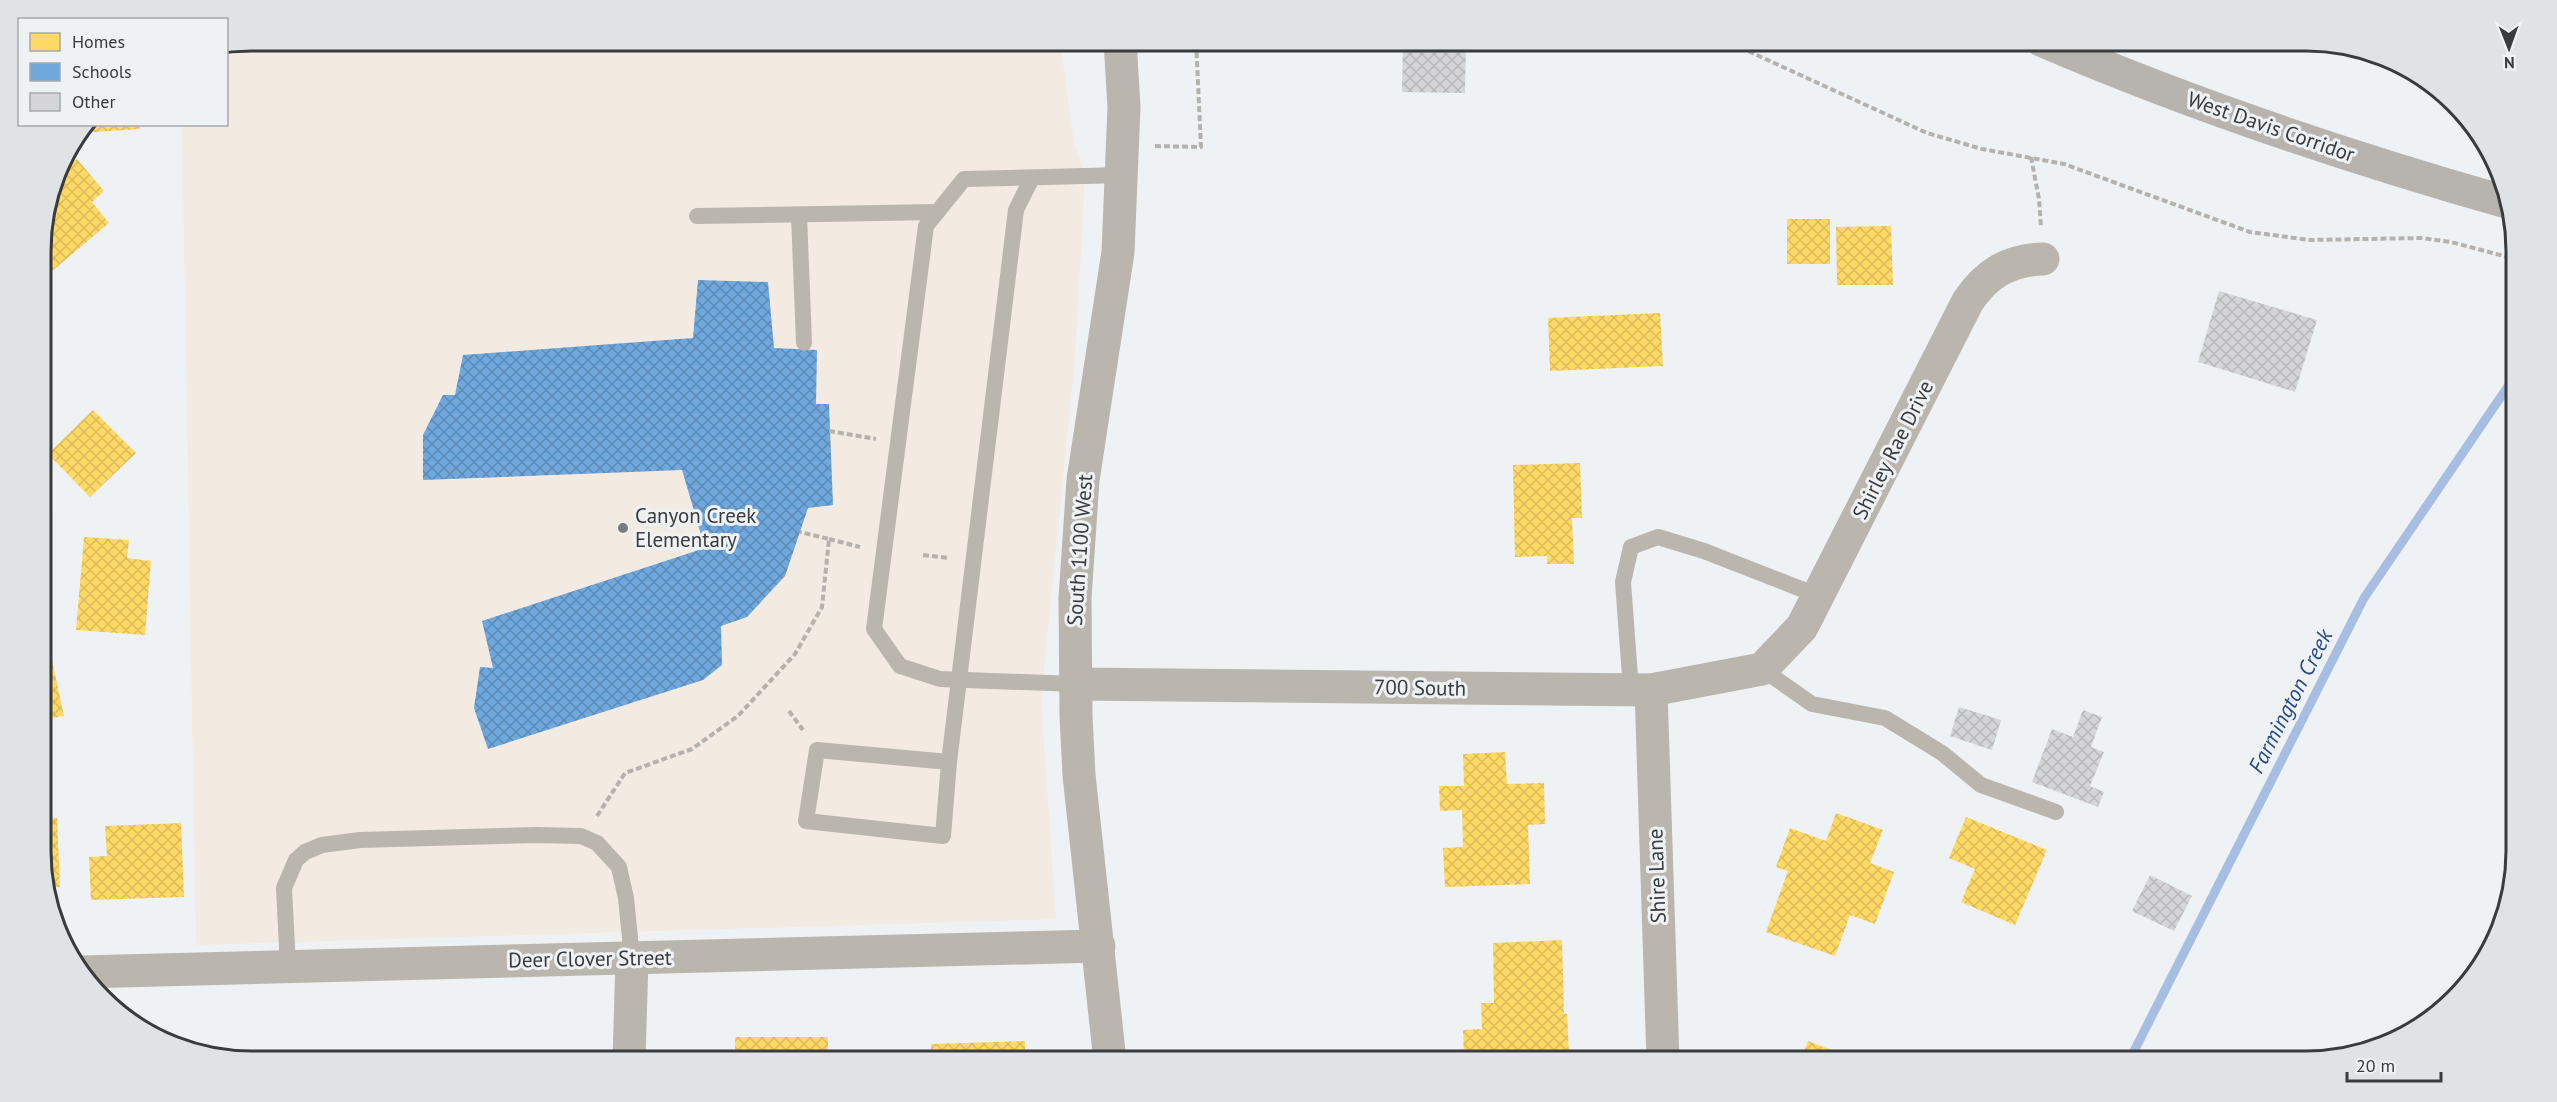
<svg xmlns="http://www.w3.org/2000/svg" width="2557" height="1102" font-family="'PT Sans',sans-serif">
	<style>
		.education { fill: #f3eae2 }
		.homes { fill: url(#homes-cross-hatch) }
		.schools { fill: url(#schools-cross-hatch) }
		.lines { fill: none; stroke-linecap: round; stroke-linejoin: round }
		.stream { stroke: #a7bee2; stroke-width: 9 }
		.building { fill: url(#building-cross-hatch) }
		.path { stroke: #b5b1ad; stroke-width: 4; stroke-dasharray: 6 3; stroke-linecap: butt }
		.service { stroke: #bab5ad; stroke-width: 16 }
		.minor { stroke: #bab5ad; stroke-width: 33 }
		.tertiary { stroke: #bab5ad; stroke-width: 33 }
		.motorway { stroke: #b7b4b0; stroke-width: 33 }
		.poi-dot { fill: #797b7c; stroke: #eef2f5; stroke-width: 2 }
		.labels { text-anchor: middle; stroke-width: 6; stroke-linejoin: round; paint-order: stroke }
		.street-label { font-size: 21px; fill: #393b3c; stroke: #eef2f5 }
		.poi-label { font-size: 21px; fill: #393b3c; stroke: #eef2f5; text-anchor: start }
		.water-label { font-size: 22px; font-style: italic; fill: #264a88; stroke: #eef2f5 }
		.rim { fill: none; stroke: #393b3c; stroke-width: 3 }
	</style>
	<defs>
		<pattern id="homes-cross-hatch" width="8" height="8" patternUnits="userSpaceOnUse" patternTransform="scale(1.5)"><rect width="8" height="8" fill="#ffd966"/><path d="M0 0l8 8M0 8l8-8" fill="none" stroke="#dbbb59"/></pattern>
		<pattern id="schools-cross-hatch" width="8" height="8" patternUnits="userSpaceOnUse" patternTransform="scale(1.5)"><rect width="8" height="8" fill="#6fa8dc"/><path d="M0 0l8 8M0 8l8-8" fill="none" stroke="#5c8ab4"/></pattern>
		<pattern id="building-cross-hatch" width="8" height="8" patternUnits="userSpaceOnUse" patternTransform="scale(1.5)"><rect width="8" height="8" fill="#d5d5d7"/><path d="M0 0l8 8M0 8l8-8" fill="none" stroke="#b8b8b9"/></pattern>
	</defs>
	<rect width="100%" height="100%" fill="#eff2f4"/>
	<path class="education" d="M 251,41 L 1060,41 L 1074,143 L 1085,176 L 1075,358 L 1041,699 L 1056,919 L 196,945 L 182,125 L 226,124 L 227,45 Z"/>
	<g class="homes">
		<path d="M 88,124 L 139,124 L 140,129 L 82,133 Z"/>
		<path d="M 77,159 L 104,191 L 92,202 L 109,223 L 51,272 L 41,260 L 41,237 L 57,176 Z"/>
		<rect x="1787" y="219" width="43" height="45"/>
		<path d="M 1891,226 L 1893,285 L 1837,285 L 1836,227 Z"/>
		<path d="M 1660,313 L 1663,366 L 1550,371 L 1548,318 Z"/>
		<path d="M 93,410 L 136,453 L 90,497 L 48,454 Z"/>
		<path d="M 1580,463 L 1582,518 L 1572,518 L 1574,564 L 1547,564 L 1547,556 L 1515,557 L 1513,465 Z"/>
		<path d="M 84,537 L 129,540 L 127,558 L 151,561 L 145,635 L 76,630 Z"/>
		<path d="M 50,651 L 64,716 L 42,720 L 42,653 Z"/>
		<path d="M 1505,752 L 1507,784 L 1544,783 L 1545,824 L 1528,825 L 1530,884 L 1445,887 L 1443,848 L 1463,847 L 1462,810 L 1440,811 L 1439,786 L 1464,786 L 1463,754 Z"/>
		<path d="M 1836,813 L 1883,830 L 1870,863 L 1894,872 L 1875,924 L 1850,915 L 1835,956 L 1766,932 L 1788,871 L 1776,867 L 1790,828 L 1826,841 Z"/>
		<path d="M 1966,817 L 2047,850 L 2015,925 L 1961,902 L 1975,869 L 1949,858 Z"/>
		<path d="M 57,818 L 60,887 L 46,888 L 42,879 L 42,819 Z"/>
		<path d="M 181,823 L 184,897 L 91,900 L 89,857 L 107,856 L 105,826 Z"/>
		<path d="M 1562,940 L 1564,1014 L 1567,1014 L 1569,1053 L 1532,1054 L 1532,1061 L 1464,1061 L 1463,1030 L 1482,1029 L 1481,1003 L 1494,1003 L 1493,943 Z"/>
		<rect x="735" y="1037" width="93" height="24"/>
		<path d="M 1025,1041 L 1025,1061 L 931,1061 L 931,1044 Z"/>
		<path d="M 1808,1041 L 1860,1061 L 1800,1061 Z"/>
		<rect x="448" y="1050" width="93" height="11"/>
		<path d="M 352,1052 L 352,1061 L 291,1061 L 291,1055 Z"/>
	</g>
	<path class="schools" d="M 698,280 L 768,282 L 774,348 L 817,350 L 816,404 L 829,404 L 833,505 L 808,508 L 785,576 L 747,617 L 721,626 L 722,665 L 703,680 L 488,749 L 474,708 L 480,667 L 493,668 L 482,621 L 705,548 L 682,470 L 423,480 L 423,435 L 443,395 L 455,395 L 463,355 L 693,338 Z"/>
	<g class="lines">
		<path class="stream" d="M 2129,1061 L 2364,598 L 2515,376"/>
	</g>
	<g class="building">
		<path d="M 1403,40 L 1466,40 L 1465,93 L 1402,92 Z"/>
		<path d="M 2219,291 L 2317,320 L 2295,392 L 2198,362 Z"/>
		<path d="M 1959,707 L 2001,720 L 1992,750 L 1950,736 Z"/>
		<path d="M 2083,710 L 2102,717 L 2091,747 L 2104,752 L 2090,786 L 2104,792 L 2098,807 L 2032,782 L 2052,729 L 2073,737 Z"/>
		<path d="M 2150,875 L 2192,896 L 2174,931 L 2132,911 Z"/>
	</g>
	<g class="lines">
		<g class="path">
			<path d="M 1724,40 L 1927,133 L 1982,149 L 2064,164 L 2250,232 L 2310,240 L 2421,238 L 2451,242 L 2515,259"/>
			<path d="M 1155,146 L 1201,147 L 1196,40"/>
			<path d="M 2031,157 L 2039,199 L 2041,227"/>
			<path d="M 829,431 L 876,439"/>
			<path d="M 829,539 L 860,547"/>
			<path d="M 923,555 L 949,558"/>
			<path d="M 789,711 L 803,730"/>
			<path d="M 597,816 L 625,773 L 692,749 L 738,716 L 795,654 L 822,607 L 829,539 L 800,532"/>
		</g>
		<g class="service">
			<path d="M 799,215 L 804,343"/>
			<path d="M 697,216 L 937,212"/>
			<path d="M 1762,669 L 1812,704 L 1885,718 L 1942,753 L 1981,785 L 2056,812"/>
			<path d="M 1075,684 L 940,679 L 900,666 L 874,629 L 926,226 L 964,179 L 1123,175"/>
			<path d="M 1631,690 L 1623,582 L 1631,547 L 1658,537 L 1704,551 L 1819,596"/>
			<path d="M 949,762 L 817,750 L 806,821 L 943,836 L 949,762 L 1016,210 L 1032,178"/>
			<path d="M 288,967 L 284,888 L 296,860 L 305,852 L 322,845 L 360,840 L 536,835 L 581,836 L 597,843 L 619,867 L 626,898 L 632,958"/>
		</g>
		<g class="minor">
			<path d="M 1075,684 L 1651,690 L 1762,669 L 1802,627 L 1968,301 C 1987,273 2009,260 2043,259"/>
			<path d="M 1651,690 L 1663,1061"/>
			<path d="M 81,972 L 1099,946"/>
			<path d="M 629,1061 L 632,958"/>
		</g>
		<path class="tertiary" d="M 1110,1061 L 1079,775 L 1076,716 L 1075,598 L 1083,480 L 1118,252 L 1124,107 L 1120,40"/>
		<path class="motorway" d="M 2041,40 C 2192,105 2348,157 2506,202"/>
	</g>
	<circle class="poi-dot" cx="623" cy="528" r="6"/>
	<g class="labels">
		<g class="street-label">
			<text transform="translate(2271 127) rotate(19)" y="7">West Davis Corridor</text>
			<text transform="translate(1893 450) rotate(-63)" y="7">Shirley Rae Drive</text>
			<text transform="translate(1080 550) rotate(-86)" y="7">South 1100 West</text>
			<text transform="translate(1420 688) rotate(1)" y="7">700 South</text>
			<text transform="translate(1657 876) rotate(-92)" y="7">Shire Lane</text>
			<text transform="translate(590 959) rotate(-1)" y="7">Deer Clover Street</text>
		</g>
		<g class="poi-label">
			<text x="635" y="523">Canyon Creek<tspan x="635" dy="24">Elementary</tspan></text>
		</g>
		<g class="water-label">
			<text transform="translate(2290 701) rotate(-63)" y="8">Farmington Creek</text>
		</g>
	</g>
	<path d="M0 0H2557V1102H0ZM251 51H2306A200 200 0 0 1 2506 251V851A200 200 0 0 1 2306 1051H251A200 200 0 0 1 51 851V251A200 200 0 0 1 251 51Z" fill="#e0e3e6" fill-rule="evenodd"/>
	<path class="rim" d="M251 51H2306A200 200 0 0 1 2506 251V851A200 200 0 0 1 2306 1051H251A200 200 0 0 1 51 851V251A200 200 0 0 1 251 51Z"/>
	<rect x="18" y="18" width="210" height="108" fill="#eef2f5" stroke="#a6a9ab" stroke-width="1.5"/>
	<rect x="30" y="33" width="30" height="18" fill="#ffd966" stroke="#a6a9ab" stroke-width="1.5"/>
	<text x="72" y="48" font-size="18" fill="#393b3c">Homes</text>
	<rect x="30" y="63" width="30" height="18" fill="#6fa8dc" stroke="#a6a9ab" stroke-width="1.5"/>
	<text x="72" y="78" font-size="18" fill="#393b3c">Schools</text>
	<rect x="30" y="93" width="30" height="18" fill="#d5d5d7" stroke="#a6a9ab" stroke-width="1.5"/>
	<text x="72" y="108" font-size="18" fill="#393b3c">Other</text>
	<g transform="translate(2509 48) rotate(179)" stroke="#eef2f5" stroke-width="4.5" paint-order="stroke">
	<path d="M0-4.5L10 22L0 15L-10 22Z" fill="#393b3c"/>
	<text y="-9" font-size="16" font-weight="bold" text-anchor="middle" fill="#393b3c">N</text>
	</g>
	<path d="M2347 1072v9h94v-9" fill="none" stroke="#393b3c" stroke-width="3"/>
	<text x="2356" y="1072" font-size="18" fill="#393b3c" stroke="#eef2f5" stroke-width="4.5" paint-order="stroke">20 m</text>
</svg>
